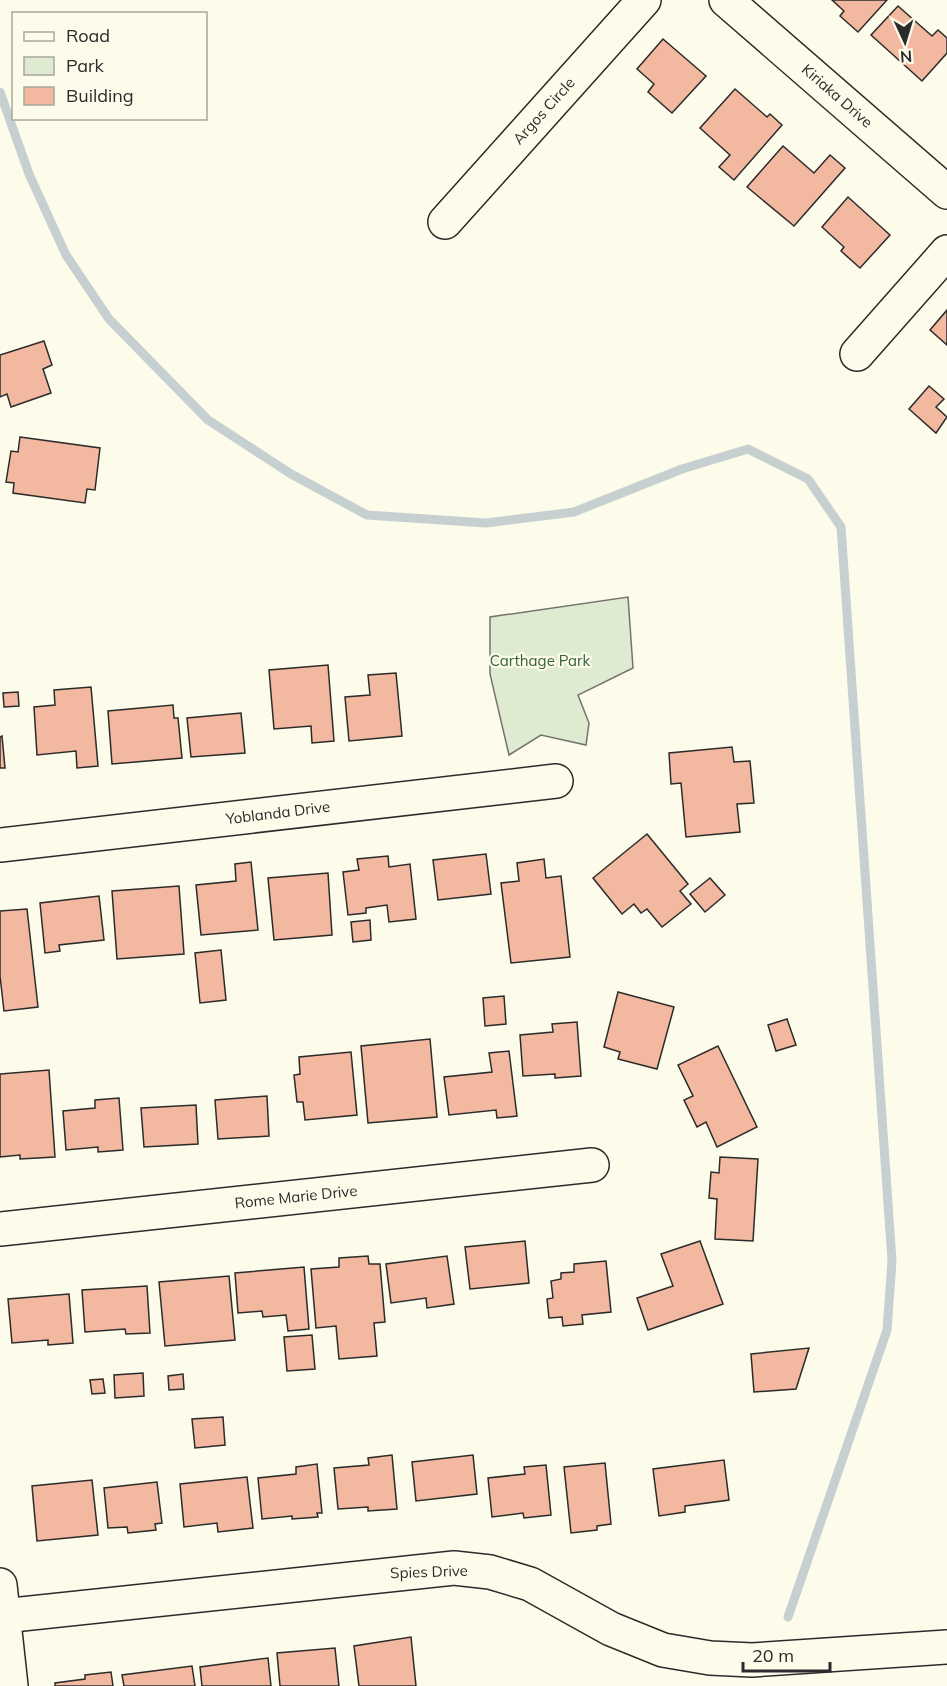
<svg xmlns="http://www.w3.org/2000/svg" width="947" height="1686" font-family="Mulish,sans-serif">
	<style>
		.green { fill: #deebd1; stroke: #74746e; stroke-width: 1.5 }
		.lines { fill: none; stroke-linecap: round; stroke-linejoin: round }
		.stream { stroke: #c7d0d0; stroke-width: 9 }
		.building { fill: #f2b8a0; stroke: #2b2b2b; stroke-width: 1.5 }
		.minor-casing { stroke: #2b2b2b; stroke-width: 36 }
		.minor { stroke: #fdfbea; stroke-width: 33 }
		.labels { text-anchor: middle; stroke-width: 4.5; stroke-linejoin: round; paint-order: stroke }
		.street-label { font-size: 15px; fill: #2b2b2b; stroke: #fdfbea }
		.park-label { font-size: 15px; fill: #34623c; stroke: #fdfbea }
	</style>
	<rect width="100%" height="100%" fill="#fdfbea"/>
	<path class="green" d="M 628,597 L 633,668 L 578,695 L 589,723 L 586,745 L 541,735 L 509,755 L 490,674 L 490,617 Z"/>
	<g class="lines">
		<path class="stream" d="M 0,92 L 29,174 L 66,255 L 109,319 L 208,420 L 291,474 L 367,515 L 486,523 L 574,512 L 682,469 L 748,449 L 808,479 L 841,527 L 892,1261 L 887,1330 L 788,1617"/>
	</g>
	<g class="building">
		<path d="M 832,0 L 887,0 L 858,32 L 840,16 L 844,11 Z"/>
		<path d="M 898,6 L 932,36 L 938,30 L 947,38 L 947,53 L 922,81 L 871,35 Z"/>
		<path d="M 663,39 L 706,76 L 672,113 L 648,92 L 654,84 L 637,69 Z"/>
		<path d="M 735,89 L 767,117 L 770,114 L 782,125 L 734,180 L 719,167 L 730,155 L 700,128 Z"/>
		<path d="M 783,146 L 814,173 L 830,155 L 845,168 L 794,226 L 747,187 Z"/>
		<path d="M 848,197 L 890,235 L 860,268 L 841,251 L 844,247 L 822,227 Z"/>
		<path d="M 947,310 L 947,345 L 930,330 Z"/>
		<path d="M 44,341 L 52,365 L 43,369 L 51,393 L 11,407 L 7,394 L 0,397 L 0,355 Z"/>
		<path d="M 929,386 L 944,399 L 936,407 L 947,417 L 936,433 L 909,409 Z"/>
		<path d="M 20,437 L 100,448 L 95,490 L 87,489 L 85,503 L 13,493 L 14,483 L 6,482 L 11,451 L 18,452 Z"/>
		<path d="M 328,665 L 334,741 L 312,743 L 311,726 L 274,729 L 269,670 Z"/>
		<path d="M 396,673 L 402,736 L 349,741 L 345,697 L 370,695 L 368,675 Z"/>
		<path d="M 91,687 L 98,766 L 77,768 L 76,751 L 37,755 L 34,707 L 55,705 L 54,690 Z"/>
		<path d="M 18,692 L 19,706 L 4,707 L 3,693 Z"/>
		<path d="M 173,705 L 174,718 L 178,718 L 182,758 L 112,764 L 108,711 Z"/>
		<path d="M 241,713 L 245,753 L 191,757 L 187,718 Z"/>
		<path d="M 2,736 L 5,768 L 0,768 L 0,737 Z"/>
		<path d="M 732,747 L 734,762 L 750,761 L 754,803 L 737,804 L 740,832 L 686,837 L 681,783 L 671,784 L 669,753 Z"/>
		<path d="M 647,834 L 688,884 L 680,891 L 691,904 L 662,927 L 647,909 L 641,913 L 634,904 L 622,914 L 593,878 Z"/>
		<path d="M 486,854 L 491,894 L 438,900 L 433,860 Z"/>
		<path d="M 388,856 L 389,867 L 410,864 L 416,919 L 389,922 L 387,905 L 366,908 L 366,913 L 348,915 L 343,872 L 359,870 L 357,859 Z"/>
		<path d="M 544,859 L 546,878 L 561,876 L 570,957 L 511,963 L 501,883 L 519,881 L 517,863 Z"/>
		<path d="M 251,862 L 258,930 L 201,935 L 196,885 L 236,881 L 235,864 Z"/>
		<path d="M 328,873 L 332,935 L 274,940 L 268,878 Z"/>
		<path d="M 710,878 L 725,895 L 705,912 L 690,894 Z"/>
		<path d="M 179,886 L 184,954 L 117,959 L 112,891 Z"/>
		<path d="M 99,896 L 104,940 L 59,945 L 60,951 L 45,953 L 40,903 Z"/>
		<path d="M 27,909 L 38,1007 L 4,1011 L 0,976 L 0,911 Z"/>
		<path d="M 370,920 L 371,940 L 353,942 L 351,922 Z"/>
		<path d="M 221,950 L 226,1000 L 200,1003 L 195,953 Z"/>
		<path d="M 618,992 L 674,1007 L 657,1069 L 618,1059 L 620,1052 L 604,1047 Z"/>
		<path d="M 504,996 L 506,1024 L 485,1026 L 483,998 Z"/>
		<path d="M 787,1019 L 796,1045 L 776,1051 L 768,1025 Z"/>
		<path d="M 577,1022 L 581,1076 L 555,1078 L 555,1074 L 523,1076 L 520,1035 L 553,1032 L 552,1024 Z"/>
		<path d="M 430,1039 L 437,1117 L 368,1123 L 361,1046 Z"/>
		<path d="M 718,1046 L 757,1127 L 717,1147 L 706,1122 L 697,1127 L 684,1100 L 693,1096 L 678,1065 Z"/>
		<path d="M 509,1051 L 517,1116 L 497,1118 L 496,1110 L 449,1115 L 444,1077 L 492,1072 L 489,1053 Z"/>
		<path d="M 351,1052 L 357,1115 L 305,1120 L 303,1102 L 297,1102 L 294,1075 L 300,1074 L 299,1057 Z"/>
		<path d="M 49,1070 L 55,1157 L 20,1159 L 20,1155 L 0,1157 L 0,1074 Z"/>
		<path d="M 267,1096 L 269,1136 L 218,1139 L 215,1100 Z"/>
		<path d="M 119,1098 L 123,1150 L 98,1152 L 98,1147 L 66,1150 L 63,1111 L 95,1108 L 95,1100 Z"/>
		<path d="M 196,1105 L 198,1144 L 144,1147 L 141,1108 Z"/>
		<path d="M 720,1157 L 758,1159 L 753,1241 L 715,1239 L 717,1199 L 709,1198 L 711,1172 L 719,1173 Z"/>
		<path d="M 525,1241 L 529,1283 L 470,1289 L 465,1247 Z"/>
		<path d="M 700,1241 L 723,1304 L 648,1330 L 637,1298 L 673,1286 L 661,1254 Z"/>
		<path d="M 368,1256 L 369,1264 L 380,1264 L 385,1322 L 374,1323 L 377,1356 L 339,1359 L 336,1326 L 316,1328 L 311,1269 L 339,1267 L 339,1258 Z"/>
		<path d="M 447,1256 L 454,1304 L 427,1308 L 426,1298 L 391,1303 L 386,1264 Z"/>
		<path d="M 606,1261 L 611,1312 L 582,1315 L 583,1324 L 563,1326 L 562,1317 L 549,1318 L 547,1299 L 553,1298 L 551,1281 L 561,1279 L 561,1273 L 574,1272 L 574,1264 Z"/>
		<path d="M 304,1267 L 309,1329 L 288,1331 L 286,1315 L 263,1317 L 262,1311 L 238,1313 L 235,1273 Z"/>
		<path d="M 229,1276 L 235,1340 L 165,1346 L 159,1282 Z"/>
		<path d="M 147,1286 L 150,1333 L 126,1334 L 125,1329 L 85,1332 L 82,1290 Z"/>
		<path d="M 69,1294 L 73,1343 L 48,1345 L 48,1340 L 12,1343 L 8,1299 Z"/>
		<path d="M 312,1335 L 315,1369 L 287,1371 L 284,1337 Z"/>
		<path d="M 809,1348 L 796,1389 L 754,1392 L 751,1354 Z"/>
		<path d="M 143,1373 L 144,1396 L 115,1398 L 114,1375 Z"/>
		<path d="M 183,1374 L 184,1389 L 169,1390 L 168,1376 Z"/>
		<path d="M 103,1379 L 105,1393 L 92,1394 L 90,1380 Z"/>
		<path d="M 223,1417 L 225,1445 L 195,1448 L 192,1419 Z"/>
		<path d="M 392,1455 L 397,1509 L 368,1511 L 368,1507 L 338,1509 L 334,1468 L 369,1465 L 368,1458 Z"/>
		<path d="M 473,1455 L 477,1494 L 416,1501 L 412,1462 Z"/>
		<path d="M 724,1460 L 729,1500 L 685,1506 L 685,1512 L 659,1516 L 653,1469 Z"/>
		<path d="M 605,1463 L 611,1524 L 597,1526 L 597,1530 L 571,1533 L 564,1467 Z"/>
		<path d="M 317,1464 L 322,1513 L 317,1513 L 318,1517 L 292,1519 L 292,1516 L 262,1519 L 258,1478 L 296,1474 L 296,1467 Z"/>
		<path d="M 546,1465 L 551,1515 L 524,1518 L 523,1513 L 492,1517 L 488,1478 L 525,1474 L 524,1467 Z"/>
		<path d="M 247,1477 L 253,1528 L 218,1532 L 217,1523 L 184,1527 L 180,1484 Z"/>
		<path d="M 92,1480 L 98,1535 L 37,1541 L 32,1486 Z"/>
		<path d="M 157,1482 L 162,1523 L 155,1524 L 156,1530 L 128,1533 L 127,1527 L 108,1528 L 104,1488 Z"/>
		<path d="M 411,1637 L 416,1686 L 359,1686 L 354,1646 Z"/>
		<path d="M 335,1648 L 339,1686 L 280,1686 L 277,1653 Z"/>
		<path d="M 268,1658 L 271,1686 L 202,1686 L 200,1667 Z"/>
		<path d="M 192,1666 L 195,1686 L 124,1686 L 122,1675 Z"/>
		<path d="M 111,1672 L 113,1686 L 55,1686 L 55,1683 L 85,1679 L 85,1675 Z"/>
	</g>
	<g class="lines">
		<g class="minor-casing">
			<g id="minor">
				<path d="M 726,0 L 947,192"/>
				<path d="M 445,222 L 644,0"/>
				<path d="M 857,354 L 947,252"/>
				<path d="M 0,845 L 556,781"/>
				<path d="M 0,1229 L 592,1165"/>
				<path d="M 0,1585 L 11,1686"/>
				<path d="M 3,1616 L 454,1568 L 490,1572 L 530,1584 L 611,1629 L 663,1650 L 710,1658 L 752,1660 L 947,1647"/>
			</g>
		</g>
		<use href="#minor" class="minor"/>
	</g>
	<g class="labels">
		<g class="street-label">
			<text transform="translate(837 96) rotate(41)" y="5">Kiriaka Drive</text>
			<text transform="translate(544 111) rotate(-48)" y="5">Argos Circle</text>
			<text transform="translate(278 813) rotate(-7)" y="5">Yoblanda Drive</text>
			<text transform="translate(296 1197) rotate(-6)" y="5">Rome Marie Drive</text>
			<text transform="translate(429 1572) rotate(-2)" y="5">Spies Drive</text>
		</g>
		<g class="park-label">
			<text x="540" y="666">Carthage Park</text>
		</g>
	</g>
	<rect x="12" y="12" width="195" height="108" fill="#fdfbea" stroke="#a9a89e" stroke-width="1.5"/>
	<rect x="24" y="32" width="30" height="9" fill="#fdfbea" stroke="#a9a89e" stroke-width="1.5"/>
	<text x="66" y="42" font-size="18" fill="#2b2b2b">Road</text>
	<rect x="24" y="57" width="30" height="18" fill="#deebd1" stroke="#a9a89e" stroke-width="1.5"/>
	<text x="66" y="72" font-size="18" fill="#2b2b2b">Park</text>
	<rect x="24" y="87" width="30" height="18" fill="#f2b8a0" stroke="#a9a89e" stroke-width="1.5"/>
	<text x="66" y="102" font-size="18" fill="#2b2b2b">Building</text>
	<g transform="translate(905 42) rotate(176)" stroke="#fdfbea" stroke-width="4.5" paint-order="stroke">
	<path d="M0-4.5L10 22L0 15L-10 22Z" fill="#2b2b2b"/>
	<text y="-9" font-size="16" font-weight="bold" text-anchor="middle" fill="#2b2b2b">N</text>
	</g>
	<path d="M743 1662v9h87v-9" fill="none" stroke="#2b2b2b" stroke-width="3"/>
	<text x="752" y="1662" font-size="18" fill="#2b2b2b" stroke="#fdfbea" stroke-width="4.5" paint-order="stroke">20 m</text>
</svg>
